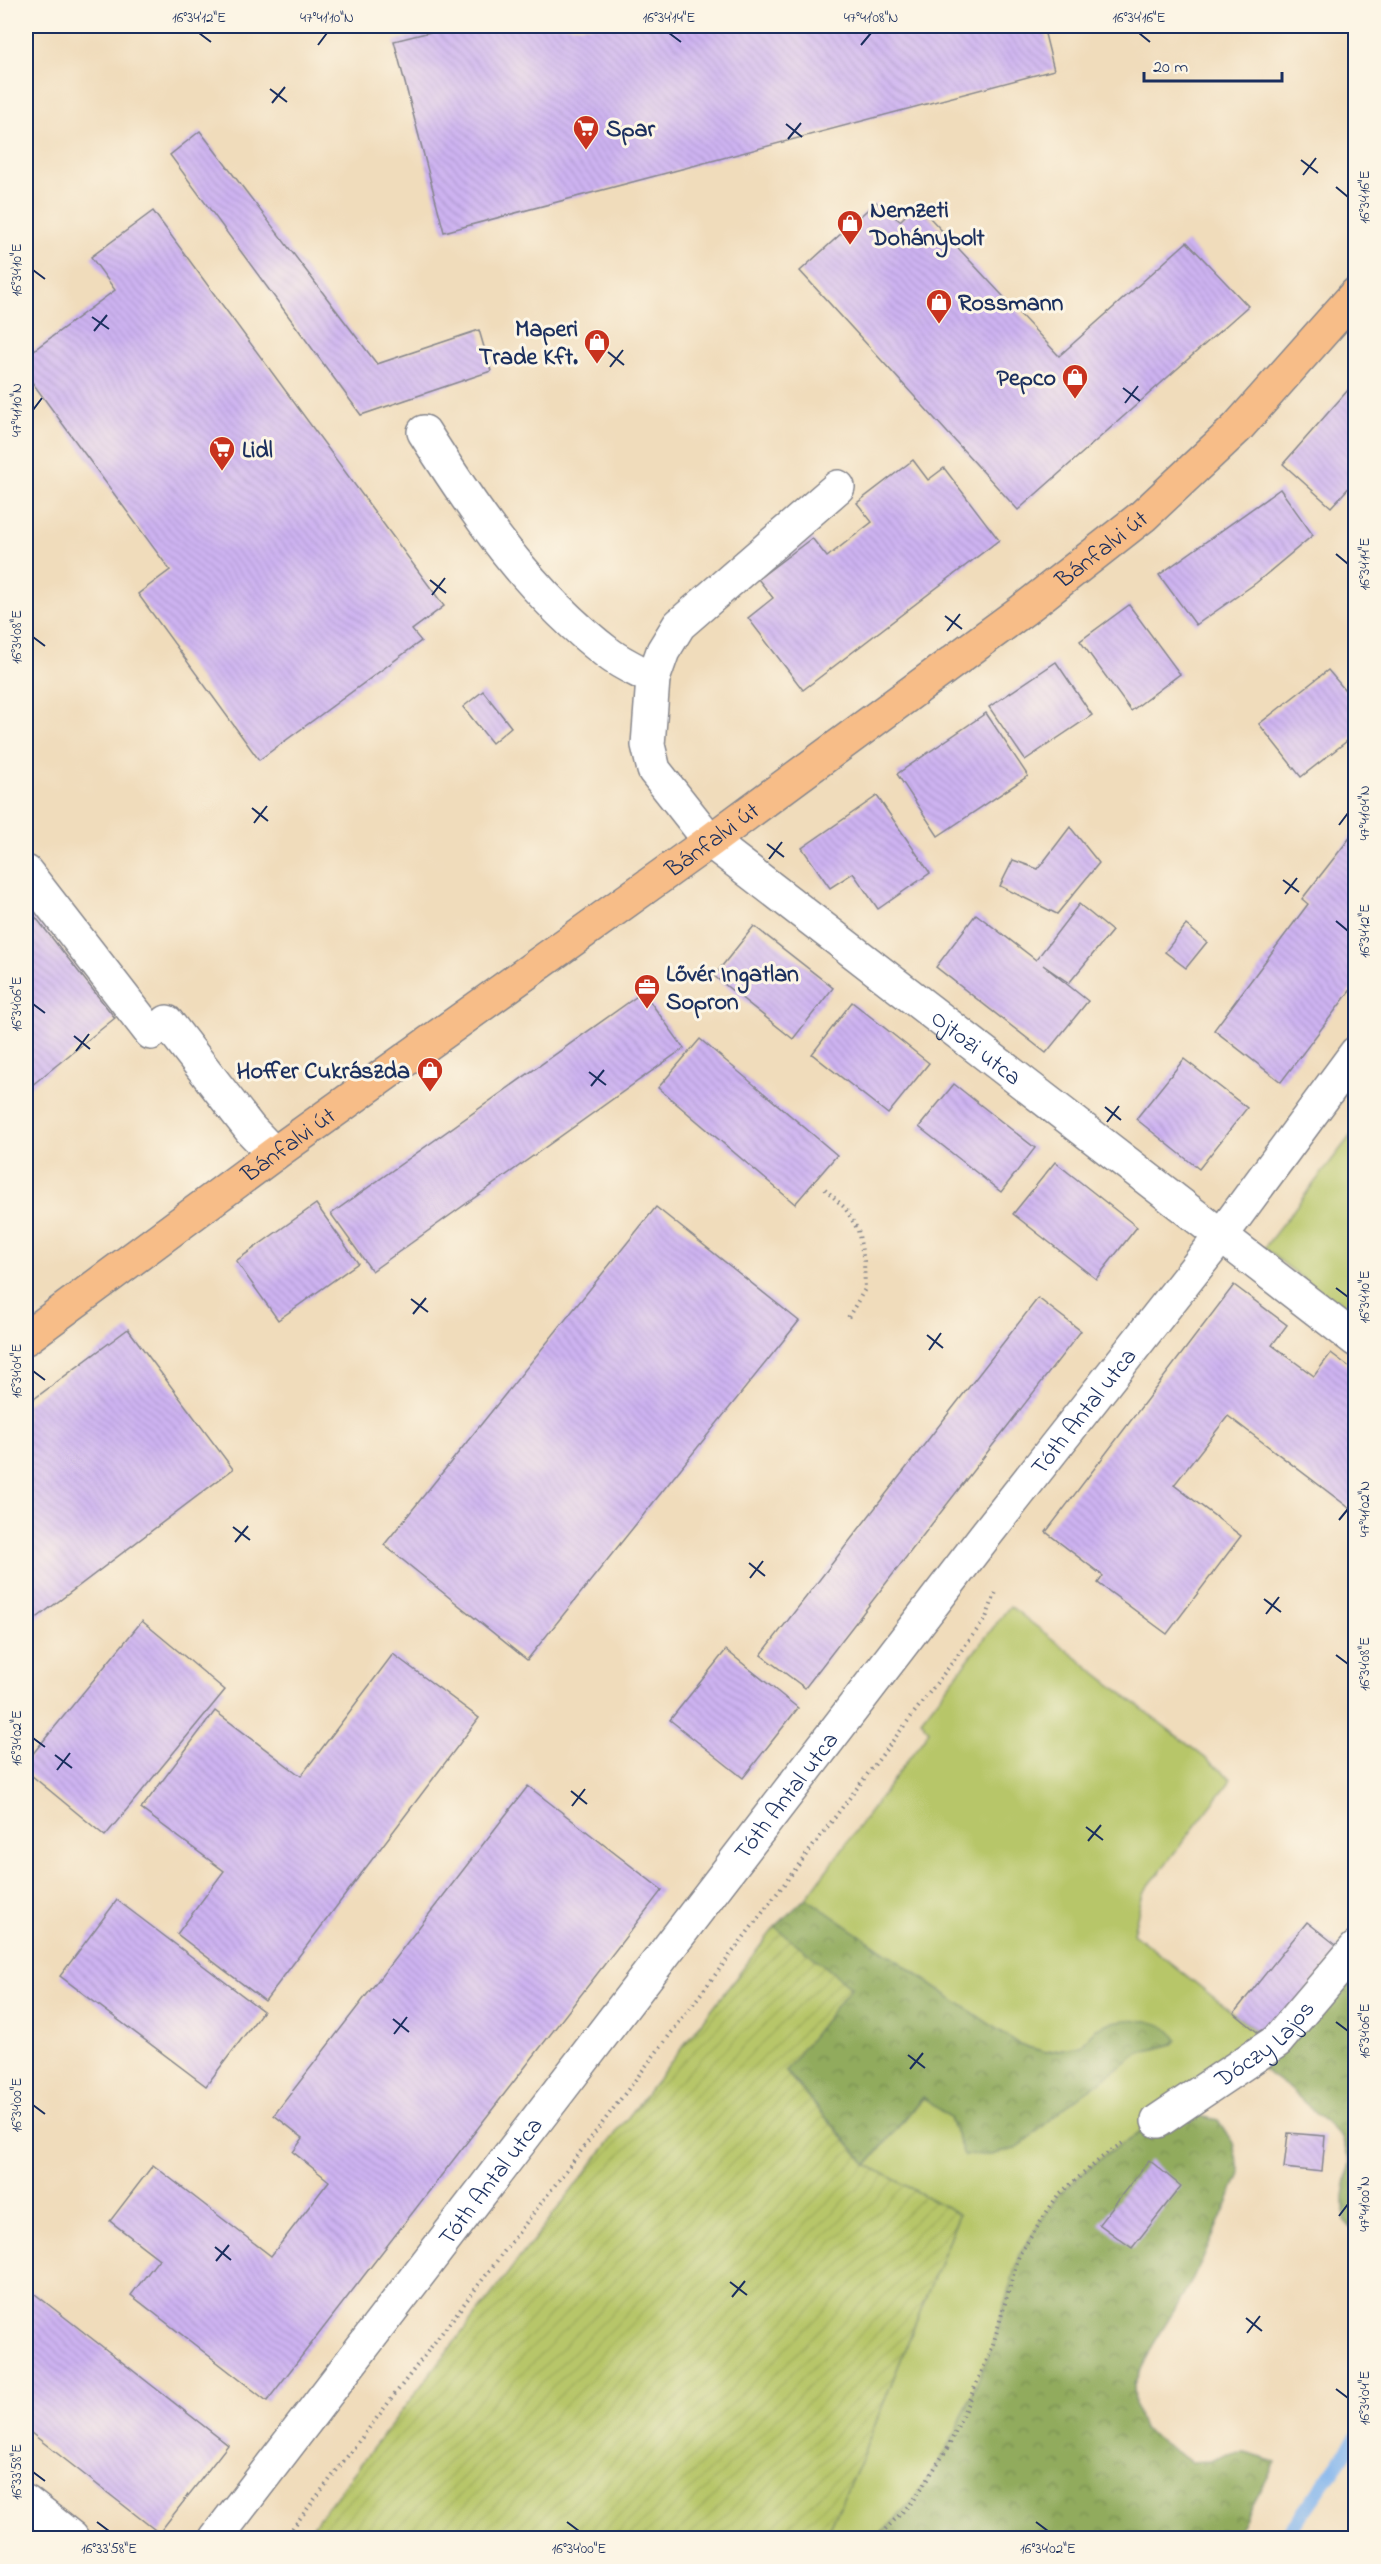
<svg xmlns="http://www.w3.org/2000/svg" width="1381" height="2564" font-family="'Indie Flower',sans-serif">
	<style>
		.green { fill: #b7c669; stroke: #697a64; stroke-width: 1.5 }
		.forest { fill: url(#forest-crowns); stroke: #566d5e; stroke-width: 1.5 }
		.garden { fill: url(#garden-furrows); stroke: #697a64; stroke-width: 1.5 }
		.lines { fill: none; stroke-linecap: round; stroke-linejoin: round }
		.stream { stroke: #80b3ed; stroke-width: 14 }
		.building { fill: url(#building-back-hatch) }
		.minor-casing { stroke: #86868c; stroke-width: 36 }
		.major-casing { stroke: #86868c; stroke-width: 36 }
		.path { stroke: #86868c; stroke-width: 4; stroke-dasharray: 1.5 4.5; stroke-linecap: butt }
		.minor { stroke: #fff; stroke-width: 33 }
		.major { stroke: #f7bd88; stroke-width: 33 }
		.ticks { fill: none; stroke: #1b2f5e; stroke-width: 2 }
		.labels { text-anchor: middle; stroke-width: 6; stroke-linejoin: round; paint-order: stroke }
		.poi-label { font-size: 24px; font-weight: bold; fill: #1b2f5e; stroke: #fcf5e5; text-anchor: start }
		.street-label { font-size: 24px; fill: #1b2f5e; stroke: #fcf5e5 }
		.neatline { fill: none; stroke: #1b2f5e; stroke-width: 2 }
		.ticks-label { font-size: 15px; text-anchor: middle; fill: #1b2f5e }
	</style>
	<defs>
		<pattern id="forest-crowns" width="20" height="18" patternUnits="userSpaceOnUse" patternTransform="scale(1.5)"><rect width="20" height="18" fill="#91ab5d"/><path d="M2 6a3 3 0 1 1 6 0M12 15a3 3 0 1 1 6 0" fill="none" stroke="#768c50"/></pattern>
		<pattern id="garden-furrows" width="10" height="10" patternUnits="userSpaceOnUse" patternTransform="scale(1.5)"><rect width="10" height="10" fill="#b7c669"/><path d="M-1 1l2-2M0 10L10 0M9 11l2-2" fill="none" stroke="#9daa5d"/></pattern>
		<pattern id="building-back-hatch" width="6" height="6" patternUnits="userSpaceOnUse" patternTransform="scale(1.5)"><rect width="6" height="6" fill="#ceb3f1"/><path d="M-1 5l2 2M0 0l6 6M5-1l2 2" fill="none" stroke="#b09ad1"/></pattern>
	</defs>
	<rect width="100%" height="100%" fill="#fcf5e5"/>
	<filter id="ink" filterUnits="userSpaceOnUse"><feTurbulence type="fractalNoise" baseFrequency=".0167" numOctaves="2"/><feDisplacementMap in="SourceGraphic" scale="12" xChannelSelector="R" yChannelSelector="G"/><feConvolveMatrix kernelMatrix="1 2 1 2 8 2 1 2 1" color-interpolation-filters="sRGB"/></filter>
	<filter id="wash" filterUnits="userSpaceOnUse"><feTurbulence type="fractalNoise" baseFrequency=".008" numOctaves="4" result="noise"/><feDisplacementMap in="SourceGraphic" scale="24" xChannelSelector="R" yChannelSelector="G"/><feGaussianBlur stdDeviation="1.35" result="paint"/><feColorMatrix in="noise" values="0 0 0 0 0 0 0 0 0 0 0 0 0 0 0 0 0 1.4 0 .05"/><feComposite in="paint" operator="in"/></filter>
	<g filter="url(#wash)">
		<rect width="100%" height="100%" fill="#f0dcbb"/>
		<g class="green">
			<path d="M 1355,1130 L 1355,1320 L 1264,1248 Z"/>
			<path d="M 1010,1606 L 1232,1779 L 1143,1893 L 1133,1933 L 1267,2040 L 1198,2096 L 1106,2154 L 1058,2195 L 1019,2255 L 992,2349 L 949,2446 L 914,2500 L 877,2538 L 817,2538 L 830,2527 L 862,2457 L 959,2214 L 867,2165 L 923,2097 L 950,2118 L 964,2154 L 1018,2147 L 1065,2107 L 1139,2053 L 1173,2044 L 1176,2039 L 1096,2028 L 1081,2046 L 1046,2052 L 1020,2045 L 806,1898 L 929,1731 L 921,1720 Z"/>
		</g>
		<g class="forest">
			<path d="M 806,1898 L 1020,2045 L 1046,2052 L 1081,2046 C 1086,2041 1091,2032 1097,2028 C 1118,2016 1165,2015 1177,2040 L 1173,2044 L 1139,2053 L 1065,2107 L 1018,2148 L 992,2155 L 964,2155 L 950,2118 L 922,2097 L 867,2165 L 785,2070 L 851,1987 L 775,1927 Z"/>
			<path d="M 1355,1948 L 1355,2232 L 1344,2220 L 1344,2196 L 1350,2162 L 1342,2138 L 1290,2089 L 1250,2060 Z"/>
			<path d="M 1191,2114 L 1218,2120 L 1233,2143 L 1240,2174 L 1194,2278 L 1153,2345 L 1134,2384 L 1135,2405 L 1143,2429 L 1191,2462 L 1210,2461 L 1228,2454 L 1245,2453 L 1276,2462 L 1235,2538 L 877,2538 L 914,2500 L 949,2446 L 992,2349 L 1019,2255 L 1058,2195 L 1106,2154 L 1158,2121 Z"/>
		</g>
		<path class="garden" d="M 775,1927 L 851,1987 L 785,2071 L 867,2165 L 959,2214 L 862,2457 L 830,2527 L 817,2538 L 326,2538 L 312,2527 Z"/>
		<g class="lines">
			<path class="stream" d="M 1285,2538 L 1356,2438"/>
		</g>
		<g id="blocks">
			<g class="building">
				<path d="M 454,26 L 1043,26 L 1054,70 L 444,232 L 394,41 Z"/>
				<path d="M 200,131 L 377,364 L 479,330 L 491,371 L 361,415 L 170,155 Z"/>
				<path d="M 876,202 L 900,221 L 917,204 L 1059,356 L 1187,242 L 1248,306 L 1018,510 L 800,271 Z"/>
				<path d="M 153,211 L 444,606 L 412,630 L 421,641 L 259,760 L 138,594 L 170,570 L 26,374 L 26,356 L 115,290 L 91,257 Z"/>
				<path d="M 1356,381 L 1356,480 L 1331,507 L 1283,464 Z"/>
				<path d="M 913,460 L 928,480 L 944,468 L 999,540 L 803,690 L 748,618 L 773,598 L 758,579 L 812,538 L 827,557 L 872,522 L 857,503 Z"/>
				<path d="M 1280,489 L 1313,535 L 1256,583 L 1196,625 L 1159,575 Z"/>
				<path d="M 1129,605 L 1180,674 L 1131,711 L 1080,641 Z"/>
				<path d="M 1056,662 L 1092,715 L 1025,760 L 989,707 Z"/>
				<path d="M 1328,670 L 1356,703 L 1356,734 L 1301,777 L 1259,724 Z"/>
				<path d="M 483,691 L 511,727 L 492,743 L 463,707 Z"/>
				<path d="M 986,713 L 1028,776 L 938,836 L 897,774 Z"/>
				<path d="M 877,796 L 930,873 L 878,909 L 853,873 L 830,888 L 802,848 Z"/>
				<path d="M 1070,827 L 1099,863 L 1057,914 L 1000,886 L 1013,860 L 1038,869 Z"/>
				<path d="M 1356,830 L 1356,983 L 1281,1082 L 1214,1030 L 1308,904 L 1302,899 Z"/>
				<path d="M 1079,904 L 1112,931 L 1069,983 L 1043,965 L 1088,1001 L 1046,1053 L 936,967 L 976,914 L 1036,960 Z"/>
				<path d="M 26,905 L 115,1018 L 26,1090 Z"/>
				<path d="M 1186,925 L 1207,942 L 1186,968 L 1165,952 Z"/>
				<path d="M 754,926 L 833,988 L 793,1039 L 714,976 Z"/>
				<path d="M 643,992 L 684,1048 L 372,1271 L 331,1214 Z"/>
				<path d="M 852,1002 L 929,1063 L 888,1114 L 812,1054 Z"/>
				<path d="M 700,1039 L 837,1155 L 795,1204 L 658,1088 Z"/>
				<path d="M 1184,1059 L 1247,1108 L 1199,1169 L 1136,1119 Z"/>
				<path d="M 954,1084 L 1035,1148 L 1001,1192 L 919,1127 Z"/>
				<path d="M 1055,1162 L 1137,1227 L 1096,1279 L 1013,1214 Z"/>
				<path d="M 316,1204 L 358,1263 L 278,1320 L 236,1261 Z"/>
				<path d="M 656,1207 L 799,1321 L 527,1660 L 384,1545 Z"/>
				<path d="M 1234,1285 L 1287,1325 L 1272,1345 L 1314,1376 L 1331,1353 L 1356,1372 L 1356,1505 L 1352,1510 L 1228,1416 L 1174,1485 L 1241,1536 L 1167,1634 L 1098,1583 L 1103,1576 L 1046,1532 Z"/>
				<path d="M 1038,1298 L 1081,1331 L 805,1688 L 761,1655 Z"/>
				<path d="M 128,1329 L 233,1469 L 26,1626 L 26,1405 Z"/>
				<path d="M 142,1621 L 225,1690 L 105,1836 L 26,1771 L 26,1762 Z"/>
				<path d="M 726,1650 L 798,1708 L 743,1778 L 670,1720 Z"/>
				<path d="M 393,1654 L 479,1718 L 265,2001 L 177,1934 L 224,1871 L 141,1809 L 215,1711 L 301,1776 Z"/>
				<path d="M 528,1786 L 662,1890 L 267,2401 L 131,2295 L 159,2259 L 110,2221 L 153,2165 L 271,2256 L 329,2181 L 293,2152 L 303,2138 L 274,2115 Z"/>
				<path d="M 117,1900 L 263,2011 L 206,2086 L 60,1976 Z"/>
				<path d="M 1307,1922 L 1340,1948 L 1267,2040 L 1234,2013 Z"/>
				<path d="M 1288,2133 L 1325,2136 L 1322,2172 L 1284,2168 Z"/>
				<path d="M 1149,2160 L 1181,2186 L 1132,2248 L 1099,2224 Z"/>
				<path d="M 26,2287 L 228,2445 L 159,2533 L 26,2429 Z"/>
			</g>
		</g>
	</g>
	<g filter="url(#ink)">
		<use href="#blocks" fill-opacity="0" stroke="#86868c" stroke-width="1.5"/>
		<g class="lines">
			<g class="minor-casing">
				<g id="minor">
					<path d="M 424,432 C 476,514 530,594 609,654 C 622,664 639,671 653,679"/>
					<path id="s1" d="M 838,487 L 679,625 L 663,651 L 653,679 L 648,745 L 654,770 L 710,841 L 1356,1340"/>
					<path d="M 26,872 L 151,1033"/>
					<path d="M 167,1022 L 250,1129 L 274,1154"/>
					<path id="s2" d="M 1158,2121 L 1277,2041 L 1356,1948"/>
					<path d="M 26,2502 L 72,2538"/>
					<path id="s3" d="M 216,2538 L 984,1537 L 1221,1236 L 1356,1053"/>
				</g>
			</g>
			<g class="major-casing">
				<g id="major">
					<path id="s4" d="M 26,1338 L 274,1154 L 710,841 L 1023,610 L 1143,516 L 1237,428 L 1356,294"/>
				</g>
			</g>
			<g class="path">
				<path d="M 825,1189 L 845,1208 L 858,1230 L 864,1261 L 865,1289 L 846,1321"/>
				<path d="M 285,2538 L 662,2045 L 986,1618 L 996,1592"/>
				<path d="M 877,2538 L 914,2500 L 949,2446 L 992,2348 L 1019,2255 L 1058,2195 L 1106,2154 L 1124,2142"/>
			</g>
			<use href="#minor" class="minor"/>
			<use href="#major" class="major"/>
		</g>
	</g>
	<path class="ticks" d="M 199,33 L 211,42M 669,33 L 681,42M 1139,33 L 1150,42M 318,45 L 327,33M 861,45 L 871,33M 270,89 L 287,102M 272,103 L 285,87M 786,124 L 802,137M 788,139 L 801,123M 1301,160 L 1318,173M 1303,175 L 1316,158M 1336,187 L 1348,197M 33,270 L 45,279M 92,317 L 109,329M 94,331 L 107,315M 608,352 L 624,365M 610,367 L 623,350M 1123,388 L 1140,401M 1125,403 L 1138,386M 33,410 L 42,398M 1336,554 L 1348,564M 430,580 L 446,593M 432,595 L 445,578M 945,616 L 962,629M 947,631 L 960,614M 33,637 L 45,646M 252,808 L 268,821M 254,823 L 267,806M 1339,825 L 1348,813M 767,844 L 784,857M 769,859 L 782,842M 1283,880 L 1299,892M 1285,894 L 1297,878M 1336,921 L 1348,931M 33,1004 L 45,1013M 74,1036 L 90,1049M 76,1051 L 89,1034M 589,1072 L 606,1085M 591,1086 L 604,1070M 1105,1107 L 1121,1120M 1107,1122 L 1119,1106M 1336,1288 L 1348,1297M 411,1299 L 428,1312M 413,1314 L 426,1298M 927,1335 L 943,1348M 929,1350 L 941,1333M 33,1371 L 45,1380M 1339,1520 L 1348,1509M 233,1527 L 250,1540M 235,1542 L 248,1526M 749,1563 L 765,1576M 750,1578 L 763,1561M 1264,1599 L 1281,1612M 1266,1614 L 1279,1597M 1336,1655 L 1348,1664M 33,1738 L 45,1747M 55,1755 L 72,1768M 57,1770 L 70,1753M 571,1791 L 587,1804M 572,1806 L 585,1789M 1086,1827 L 1103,1840M 1088,1841 L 1101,1825M 393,2019 L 409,2032M 1336,2022 L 1348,2031M 394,2034 L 407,2017M 908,2055 L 925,2068M 910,2069 L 923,2053M 33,2105 L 45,2114M 1339,2216 L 1348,2204M 215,2247 L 231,2260M 216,2261 L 229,2245M 730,2282 L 747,2295M 732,2297 L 745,2281M 1246,2318 L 1262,2331M 1247,2333 L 1260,2316M 1336,2389 L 1348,2398M 33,2472 L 45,2481M 97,2522 L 109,2531M 567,2522 L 579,2531M 1036,2522 L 1048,2531"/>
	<defs>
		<g id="supermarket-pin" transform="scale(1.35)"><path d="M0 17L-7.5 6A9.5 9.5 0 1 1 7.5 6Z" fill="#c8321e" stroke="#fcf5e5"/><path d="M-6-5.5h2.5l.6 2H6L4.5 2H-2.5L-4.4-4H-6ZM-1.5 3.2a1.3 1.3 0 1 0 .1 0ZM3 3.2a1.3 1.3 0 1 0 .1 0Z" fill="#fff"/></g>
		<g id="shop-pin" transform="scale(1.35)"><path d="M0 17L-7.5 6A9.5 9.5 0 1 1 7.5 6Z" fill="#c8321e" stroke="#fcf5e5"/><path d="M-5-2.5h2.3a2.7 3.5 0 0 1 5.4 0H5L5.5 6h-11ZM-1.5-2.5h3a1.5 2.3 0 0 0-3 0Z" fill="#fff"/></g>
		<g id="office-pin" transform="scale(1.35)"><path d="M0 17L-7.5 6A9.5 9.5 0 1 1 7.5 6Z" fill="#c8321e" stroke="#fcf5e5"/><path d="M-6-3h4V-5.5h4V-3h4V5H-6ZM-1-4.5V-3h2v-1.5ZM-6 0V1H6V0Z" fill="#fff"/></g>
	</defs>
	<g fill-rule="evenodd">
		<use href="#supermarket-pin" x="586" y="128"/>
		<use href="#shop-pin" x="850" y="223"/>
		<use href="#shop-pin" x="939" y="302"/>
		<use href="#shop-pin" x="597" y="342"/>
		<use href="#shop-pin" x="1075" y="377"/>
		<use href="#supermarket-pin" x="222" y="449"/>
		<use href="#office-pin" x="647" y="987"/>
		<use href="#shop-pin" x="430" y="1070"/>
	</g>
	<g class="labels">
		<g class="poi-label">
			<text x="606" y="136">Spar</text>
			<text x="870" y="217">Nemzeti<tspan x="870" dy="28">Dohánybolt</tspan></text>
			<text x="958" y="310">Rossmann</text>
			<text x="578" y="336" text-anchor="end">Maperi<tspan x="578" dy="28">Trade Kft.</tspan></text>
			<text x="1056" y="385" text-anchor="end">Pepco</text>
			<text x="242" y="457">Lidl</text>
			<text x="666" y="981">Lővér Ingatlan<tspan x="666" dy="28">Sopron</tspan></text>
			<text x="410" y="1078" text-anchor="end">Hoffer Cukrászda</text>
		</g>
		<g class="street-label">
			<text dy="8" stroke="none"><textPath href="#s4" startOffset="1334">Bánfalvi út</textPath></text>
			<text dy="8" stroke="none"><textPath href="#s4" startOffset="848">Bánfalvi út</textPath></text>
			<text dy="8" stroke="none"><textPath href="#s1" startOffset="790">Ojtozi utca</textPath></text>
			<text dy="8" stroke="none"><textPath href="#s4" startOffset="326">Bánfalvi út</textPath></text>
			<text dy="8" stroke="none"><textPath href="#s3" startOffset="1422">Tóth Antal utca</textPath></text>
			<text dy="8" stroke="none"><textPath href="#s3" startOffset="936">Tóth Antal utca</textPath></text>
			<text dy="8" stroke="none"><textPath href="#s2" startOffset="132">Dóczy Lajos</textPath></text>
			<text dy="8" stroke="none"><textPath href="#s3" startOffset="450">Tóth Antal utca</textPath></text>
		</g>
	</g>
	<rect width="1381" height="2564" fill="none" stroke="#fcf5e5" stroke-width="66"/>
	<path d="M1144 72v9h138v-9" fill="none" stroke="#1b2f5e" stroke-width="3"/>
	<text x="1153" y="72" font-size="18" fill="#1b2f5e" stroke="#fcf5e5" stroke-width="4.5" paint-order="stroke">20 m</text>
	<rect x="33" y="33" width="1315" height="2498" class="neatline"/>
	<g class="ticks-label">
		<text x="199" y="22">16°34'12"E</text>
		<text x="327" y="22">47°41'10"N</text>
		<text x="669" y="22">16°34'14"E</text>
		<text x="871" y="22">47°41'08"N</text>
		<text x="1139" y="22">16°34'16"E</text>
		<text transform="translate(1364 197) rotate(-90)" y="5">16°34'16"E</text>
		<text transform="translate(16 270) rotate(-90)" y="5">16°34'10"E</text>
		<text transform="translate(16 410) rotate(-90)" y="5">47°41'10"N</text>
		<text transform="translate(1364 564) rotate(-90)" y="5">16°34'14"E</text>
		<text transform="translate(16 637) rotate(-90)" y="5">16°34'08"E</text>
		<text transform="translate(1364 813) rotate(-90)" y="5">47°41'04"N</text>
		<text transform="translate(1364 931) rotate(-90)" y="5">16°34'12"E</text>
		<text transform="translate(16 1004) rotate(-90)" y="5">16°34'06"E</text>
		<text transform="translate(1364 1297) rotate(-90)" y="5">16°34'10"E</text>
		<text transform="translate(16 1371) rotate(-90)" y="5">16°34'04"E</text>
		<text transform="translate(1364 1509) rotate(-90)" y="5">47°41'02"N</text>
		<text transform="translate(1364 1664) rotate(-90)" y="5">16°34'08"E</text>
		<text transform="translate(16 1738) rotate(-90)" y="5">16°34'02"E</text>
		<text transform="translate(1364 2031) rotate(-90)" y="5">16°34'06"E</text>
		<text transform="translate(16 2105) rotate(-90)" y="5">16°34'00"E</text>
		<text transform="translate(1364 2204) rotate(-90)" y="5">47°41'00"N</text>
		<text transform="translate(1364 2398) rotate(-90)" y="5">16°34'04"E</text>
		<text transform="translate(16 2472) rotate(-90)" y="5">16°33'58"E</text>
		<text x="109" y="2553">16°33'58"E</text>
		<text x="579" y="2553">16°34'00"E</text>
		<text x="1048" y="2553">16°34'02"E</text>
	</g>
</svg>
